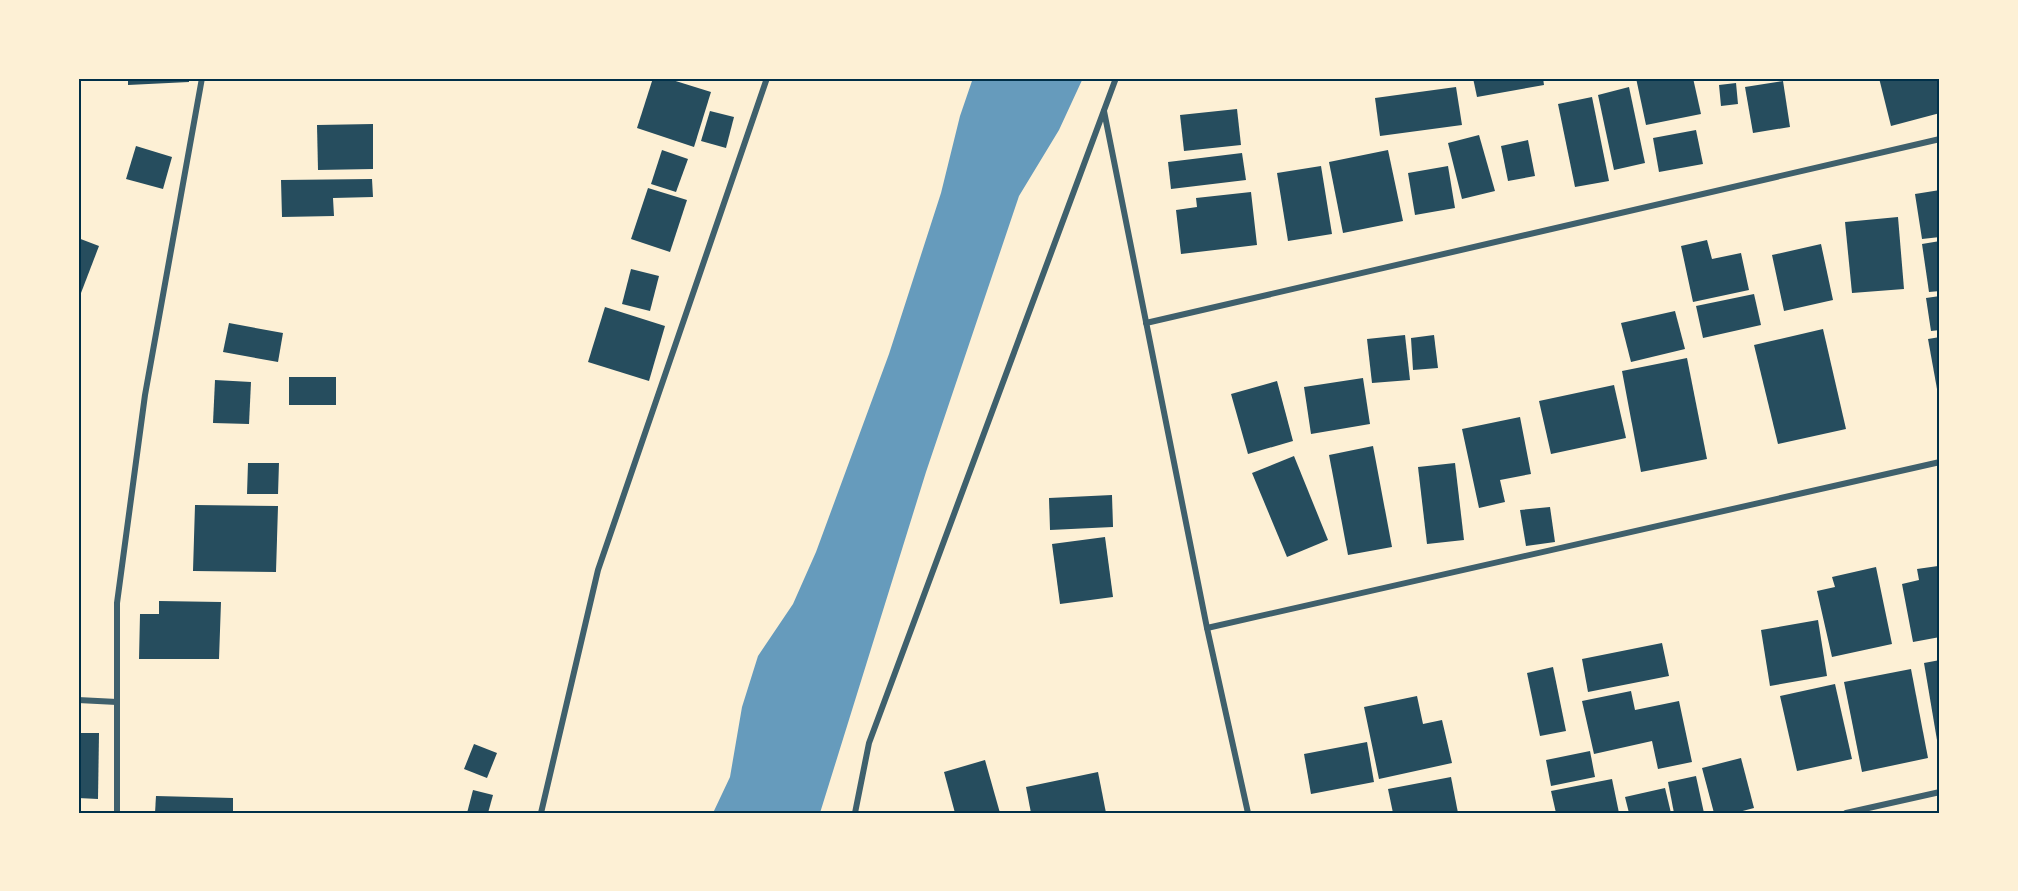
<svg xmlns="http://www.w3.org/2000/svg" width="2018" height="891" font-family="'Asap Condensed',sans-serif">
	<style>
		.water { fill: #669bbc }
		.building { fill: #264d5e }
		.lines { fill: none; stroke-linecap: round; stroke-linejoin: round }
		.minor { stroke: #3f606c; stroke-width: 6 }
		.neatline { fill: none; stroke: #003049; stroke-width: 2 }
	</style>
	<rect width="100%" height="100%" fill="#fdf0d5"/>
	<path class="water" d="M 973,78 L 1083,78 L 1059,130 L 1019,196 L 926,472 L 820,813 L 713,813 L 730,777 L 742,707 L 758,656 L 793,604 L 816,552 L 889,354 L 941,193 L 960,116 Z"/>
	<g class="building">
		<path d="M 128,78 L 189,78 L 189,82 L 128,85 Z"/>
		<path d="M 653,78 L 666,78 L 711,92 L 694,147 L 637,128 Z"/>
		<path d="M 1473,78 L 1543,78 L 1544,85 L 1477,97 Z"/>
		<path d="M 1636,78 L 1693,78 L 1701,114 L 1646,125 Z"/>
		<path d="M 1879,78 L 1940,78 L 1940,113 L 1891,126 Z"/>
		<path d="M 1783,81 L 1790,127 L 1753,133 L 1745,87 Z"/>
		<path d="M 1736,83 L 1738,104 L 1721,106 L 1719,85 Z"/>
		<path d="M 1456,87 L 1462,125 L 1380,136 L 1375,98 Z"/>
		<path d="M 1629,87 L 1645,163 L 1614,170 L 1598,95 Z"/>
		<path d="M 1592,97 L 1609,181 L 1575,187 L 1558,104 Z"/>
		<path d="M 1237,109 L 1241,145 L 1184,151 L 1180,115 Z"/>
		<path d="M 710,111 L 734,117 L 726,148 L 701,141 Z"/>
		<path d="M 373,124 L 373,169 L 318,170 L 317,125 Z"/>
		<path d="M 1696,130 L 1703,164 L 1659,172 L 1653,138 Z"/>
		<path d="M 1479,135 L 1495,191 L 1462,199 L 1448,143 Z"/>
		<path d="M 1528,140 L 1535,176 L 1508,181 L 1501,146 Z"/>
		<path d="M 136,146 L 172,157 L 163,189 L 126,179 Z"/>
		<path d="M 662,150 L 688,159 L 676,192 L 651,184 Z"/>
		<path d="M 1388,150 L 1403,221 L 1343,233 L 1329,162 Z"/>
		<path d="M 1242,153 L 1246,180 L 1171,189 L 1168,162 Z"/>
		<path d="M 1321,166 L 1332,234 L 1288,241 L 1277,173 Z"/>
		<path d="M 1448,166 L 1455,208 L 1415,215 L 1408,173 Z"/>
		<path d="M 372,179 L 373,197 L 333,198 L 334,216 L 282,217 L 281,180 Z"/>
		<path d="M 648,188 L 687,200 L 670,252 L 631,239 Z"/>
		<path d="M 1940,190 L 1940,237 L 1922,239 L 1915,194 Z"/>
		<path d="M 1251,192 L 1257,245 L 1181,254 L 1176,210 L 1197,207 L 1196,198 Z"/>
		<path d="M 1898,217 L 1904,289 L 1852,293 L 1845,222 Z"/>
		<path d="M 78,238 L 99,246 L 81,293 L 78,292 Z"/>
		<path d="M 1707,240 L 1712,259 L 1741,253 L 1749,290 L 1693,302 L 1681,246 Z"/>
		<path d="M 1940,241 L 1940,291 L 1929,292 L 1922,244 Z"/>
		<path d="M 1821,244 L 1833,300 L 1784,311 L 1772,255 Z"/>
		<path d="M 631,269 L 659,276 L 650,311 L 622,304 Z"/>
		<path d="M 1754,294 L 1761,325 L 1703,338 L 1696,306 Z"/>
		<path d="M 1940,296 L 1940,330 L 1931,331 L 1926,298 Z"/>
		<path d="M 605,307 L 665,326 L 649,381 L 588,362 Z"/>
		<path d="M 1675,311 L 1685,349 L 1631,362 L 1621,323 Z"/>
		<path d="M 229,323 L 283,333 L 278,362 L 223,352 Z"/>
		<path d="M 1823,329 L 1846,429 L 1778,444 L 1754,345 Z"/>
		<path d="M 1405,335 L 1410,380 L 1372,383 L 1367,339 Z"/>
		<path d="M 1434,335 L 1438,368 L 1413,370 L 1411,338 Z"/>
		<path d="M 1940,337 L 1940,399 L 1939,400 L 1928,339 Z"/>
		<path d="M 1687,358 L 1707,459 L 1641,472 L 1622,371 Z"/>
		<rect x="289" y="377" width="47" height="28"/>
		<path d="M 1363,378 L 1370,424 L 1311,434 L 1304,387 Z"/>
		<path d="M 215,380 L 251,382 L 249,424 L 213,423 Z"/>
		<path d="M 1277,381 L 1293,441 L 1248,454 L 1231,394 Z"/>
		<path d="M 1614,385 L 1626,438 L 1551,454 L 1539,401 Z"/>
		<path d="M 1520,417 L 1531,474 L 1500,480 L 1505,502 L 1479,508 L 1462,429 Z"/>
		<path d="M 1373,446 L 1392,547 L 1348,555 L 1329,455 Z"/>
		<path d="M 1294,456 L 1328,540 L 1287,557 L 1252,473 Z"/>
		<path d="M 248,463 L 279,463 L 278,494 L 247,494 Z"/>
		<path d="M 1455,463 L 1464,540 L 1427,544 L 1418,467 Z"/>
		<path d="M 1112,495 L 1113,527 L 1050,530 L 1049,498 Z"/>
		<path d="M 195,505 L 278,506 L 276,572 L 193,571 Z"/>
		<path d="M 1550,507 L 1555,542 L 1526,546 L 1520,510 Z"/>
		<path d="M 1105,537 L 1113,597 L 1060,604 L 1052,544 Z"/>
		<path d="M 1938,566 L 1940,579 L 1940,637 L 1913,642 L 1902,584 L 1919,580 L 1917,569 Z"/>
		<path d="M 1876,567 L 1892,644 L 1832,657 L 1817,591 L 1835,587 L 1832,577 Z"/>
		<path d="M 159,601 L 221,602 L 219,659 L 139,659 L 140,614 L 159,614 Z"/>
		<path d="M 1818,620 L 1827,676 L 1770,686 L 1761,630 Z"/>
		<path d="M 1662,643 L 1669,676 L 1588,692 L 1582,659 Z"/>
		<path d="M 1940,660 L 1940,752 L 1939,752 L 1924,663 Z"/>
		<path d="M 1553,667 L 1566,731 L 1540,736 L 1527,673 Z"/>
		<path d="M 1911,669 L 1928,758 L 1862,772 L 1844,682 Z"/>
		<path d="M 1835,684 L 1852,759 L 1797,771 L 1780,696 Z"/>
		<path d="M 1631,691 L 1635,710 L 1679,701 L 1692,762 L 1658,769 L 1652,741 L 1594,754 L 1582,701 Z"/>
		<path d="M 1417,696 L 1423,724 L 1442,720 L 1452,763 L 1379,779 L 1364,707 Z"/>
		<path d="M 78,733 L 99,733 L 98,799 L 78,798 Z"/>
		<path d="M 1367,742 L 1374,782 L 1311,794 L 1304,754 Z"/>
		<path d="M 474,744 L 497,753 L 487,778 L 464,769 Z"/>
		<path d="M 1590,751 L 1595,777 L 1551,786 L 1546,760 Z"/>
		<path d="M 1741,758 L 1754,808 L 1735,813 L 1714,813 L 1702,768 Z"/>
		<path d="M 985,760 L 1000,813 L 955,813 L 944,772 Z"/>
		<path d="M 1098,772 L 1106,813 L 1031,813 L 1026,787 Z"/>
		<path d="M 1696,776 L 1704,813 L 1674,813 L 1668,782 Z"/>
		<path d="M 1451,777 L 1458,813 L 1393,813 L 1388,789 Z"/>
		<path d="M 1612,779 L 1619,813 L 1556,813 L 1551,791 Z"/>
		<path d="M 1665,788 L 1671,813 L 1629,813 L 1625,797 Z"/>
		<path d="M 473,790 L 493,795 L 488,813 L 467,813 Z"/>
		<path d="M 156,796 L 233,798 L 233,813 L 155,813 Z"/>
	</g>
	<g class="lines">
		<g class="minor">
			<path d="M 1104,111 L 1207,628 L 1248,813"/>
			<path d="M 1146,323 L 1940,139"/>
			<path d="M 1207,628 L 1940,462"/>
			<path d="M 78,700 L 117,702"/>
			<path d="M 117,813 L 117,603 L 145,395 L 202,78"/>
			<path d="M 541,813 L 598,570 L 767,78"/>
			<path d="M 855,813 L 869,743 L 1116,78"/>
			<path d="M 1846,813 L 1940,792"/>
		</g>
	</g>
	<rect width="2018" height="891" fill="none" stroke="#fdf0d5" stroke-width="159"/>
	<rect x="80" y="80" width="1858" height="732" class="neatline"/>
</svg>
